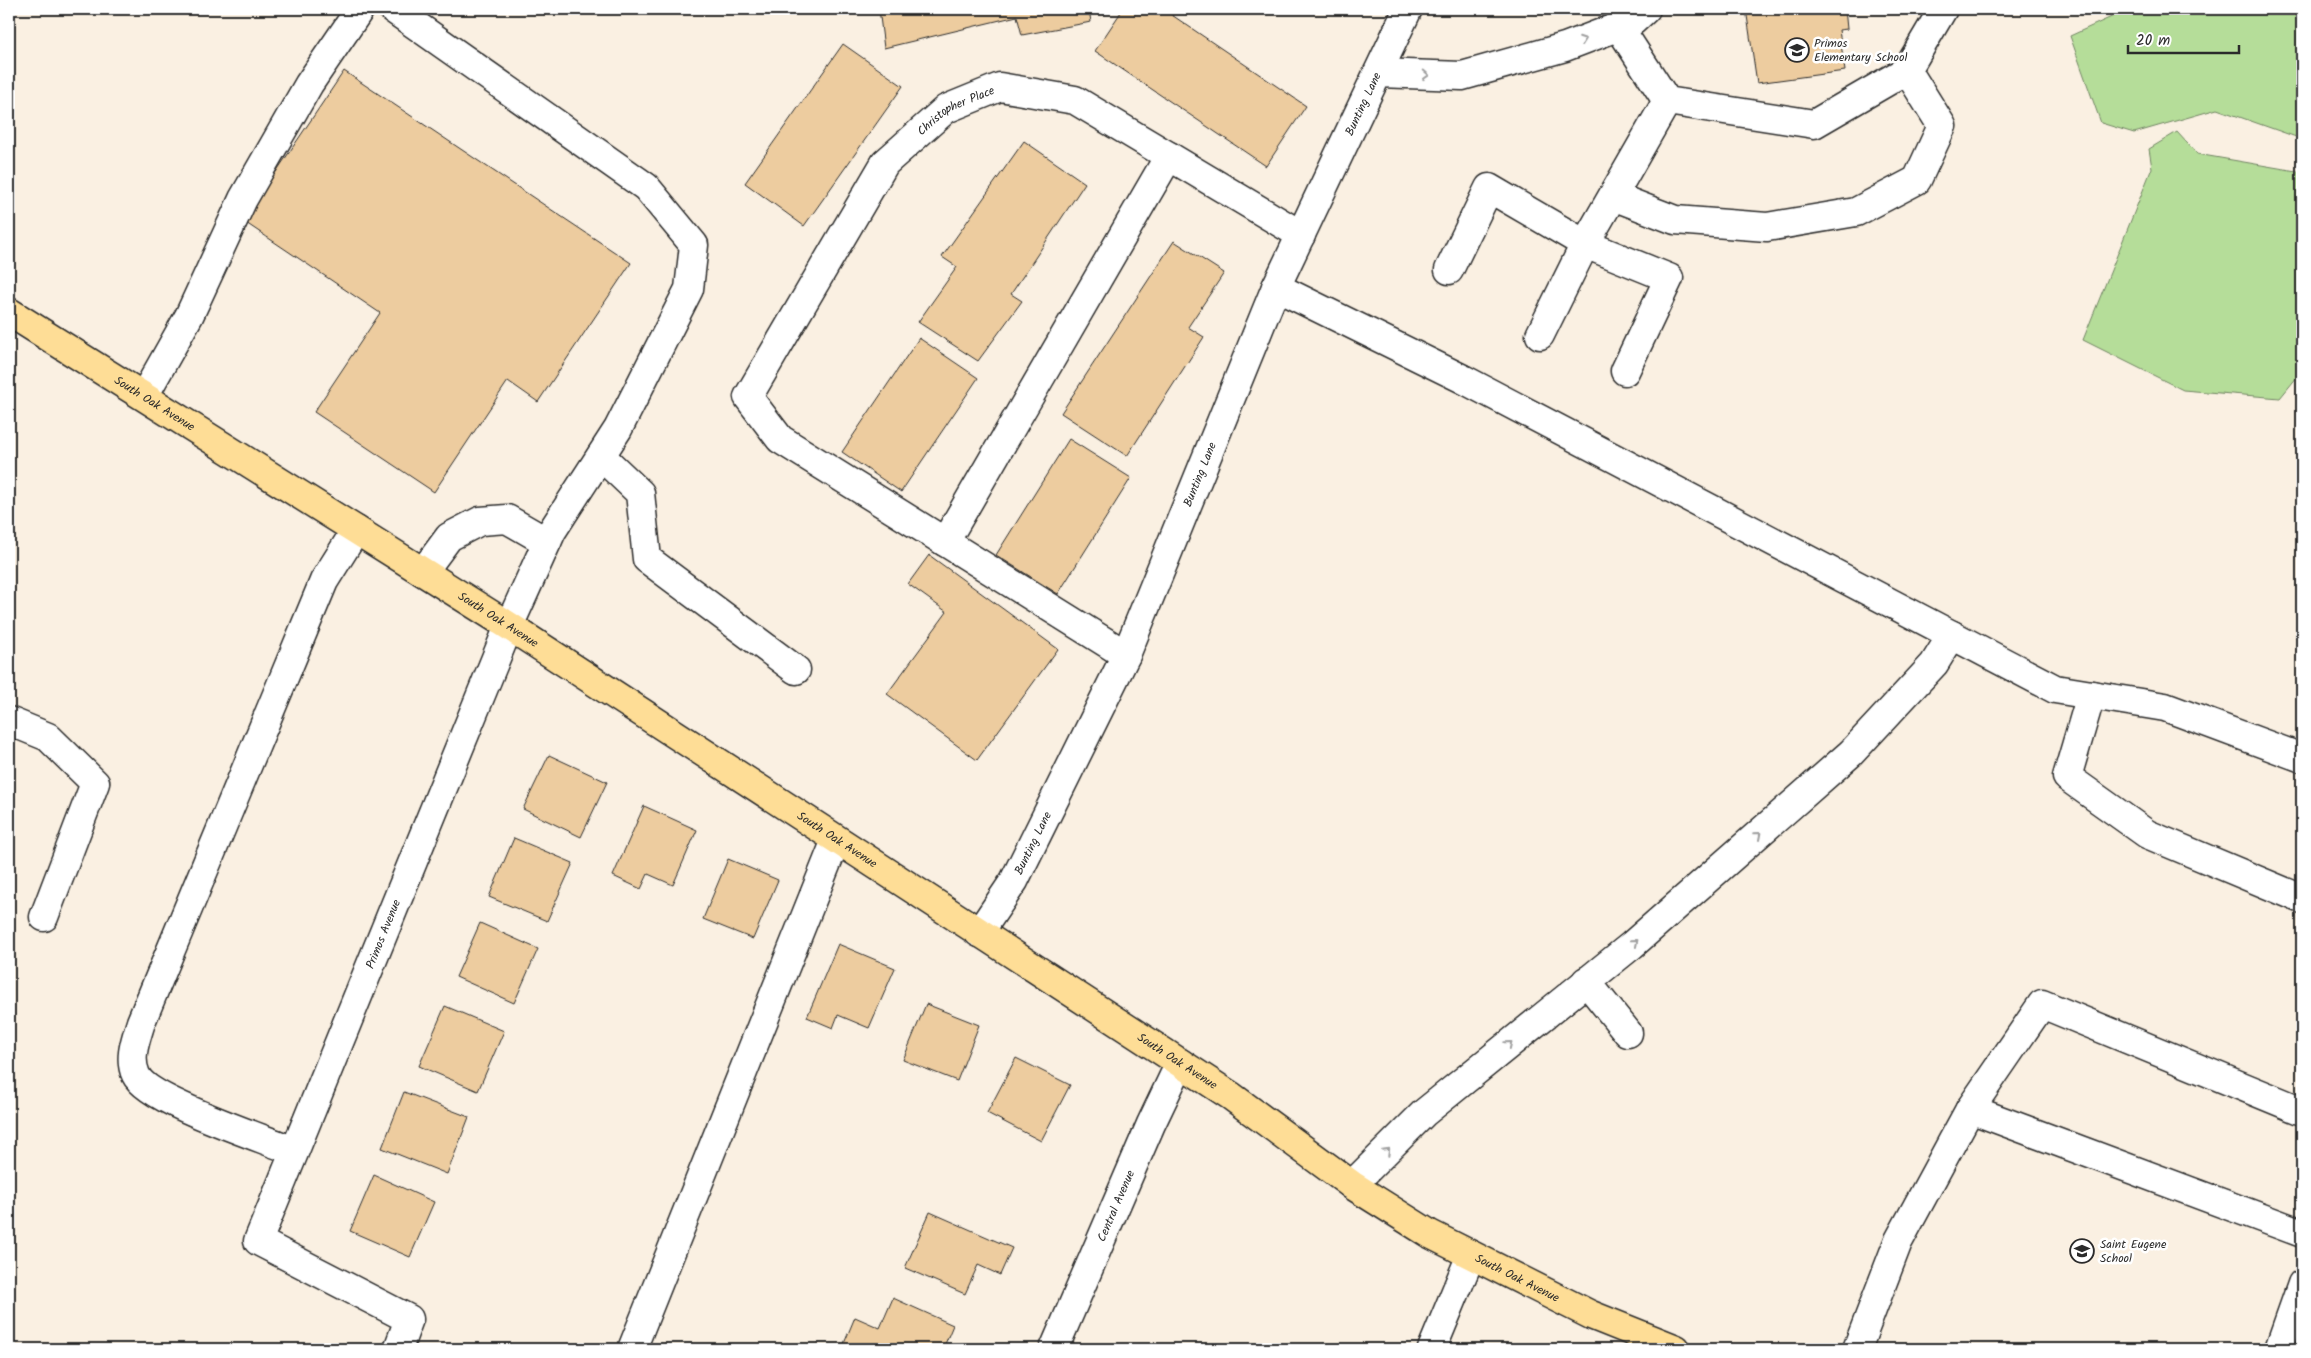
<svg xmlns="http://www.w3.org/2000/svg" width="2311" height="1358" font-family="Kalam,sans-serif">
	<style>
		.green { fill: #b5dd99; stroke: #708462 }
		.building { fill: #edcc9f; stroke: #2b2b2b }
		.lines { fill: none; stroke-linecap: round; stroke-linejoin: round }
		.minor-casing { stroke: #2b2b2b; stroke-width: 31 }
		.major-casing { stroke: #2b2b2b; stroke-width: 31 }
		.minor { stroke: #fff; stroke-width: 28 }
		.major { stroke: #fedd96; stroke-width: 28 }
		.oneway { stroke: #a0a0a0 }
		.labels { text-anchor: middle; stroke-width: 5; stroke-linejoin: round; paint-order: stroke }
		.poi-label { font-size: 12px; fill: #2b2b2b; stroke: #fff; text-anchor: start }
		.street-label { font-size: 12px; fill: #2b2b2b; stroke: #fff }
	</style>
	<rect width="100%" height="100%" fill="#faf0e2"/>
	<filter id="ink" filterUnits="userSpaceOnUse"><feTurbulence type="fractalNoise" baseFrequency=".02" numOctaves="2"/><feDisplacementMap in="SourceGraphic" scale="10" xChannelSelector="R" yChannelSelector="G"/><feConvolveMatrix kernelMatrix="1 2 1 2 8 2 1 2 1" color-interpolation-filters="sRGB"/></filter>
	<g filter="url(#ink)">
		<g class="green">
			<path d="M 2129,9 L 2302,9 L 2302,134 L 2299,138 L 2217,109 L 2134,133 L 2101,123 L 2070,36 Z"/>
			<path d="M 2177,132 L 2197,154 L 2302,172 L 2302,371 L 2280,398 L 2183,390 L 2083,340 L 2152,168 L 2149,149 Z"/>
		</g>
		<g class="building">
			<path d="M 879,9 L 1089,9 L 1091,22 L 1022,35 L 1017,16 L 884,48 Z"/>
			<path d="M 1123,9 L 1163,9 L 1306,106 L 1266,166 L 1095,51 Z"/>
			<path d="M 1746,9 L 1845,9 L 1847,29 L 1839,30 L 1845,71 L 1757,83 Z"/>
			<path d="M 843,44 L 903,86 L 804,226 L 745,183 Z"/>
			<path d="M 344,71 L 631,263 L 538,402 L 508,381 L 434,492 L 314,412 L 380,313 L 243,221 Z"/>
			<path d="M 1024,141 L 1085,183 L 1011,294 L 1022,301 L 978,361 L 918,322 L 957,267 L 942,257 Z"/>
			<path d="M 1174,241 L 1224,273 L 1188,327 L 1204,337 L 1127,456 L 1061,413 Z"/>
			<path d="M 919,338 L 978,378 L 901,492 L 842,452 Z"/>
			<path d="M 1069,439 L 1131,478 L 1058,594 L 996,555 Z"/>
			<path d="M 929,555 L 1058,649 L 977,760 L 887,694 L 947,612 L 908,584 Z"/>
			<path d="M 549,755 L 607,782 L 581,837 L 523,809 Z"/>
			<path d="M 644,806 L 697,830 L 673,885 L 648,874 L 641,889 L 613,876 Z"/>
			<path d="M 514,838 L 573,863 L 547,921 L 489,897 Z"/>
			<path d="M 728,859 L 778,880 L 753,939 L 703,919 Z"/>
			<path d="M 480,923 L 538,949 L 514,1003 L 456,977 Z"/>
			<path d="M 838,944 L 895,968 L 869,1028 L 838,1015 L 833,1028 L 807,1017 Z"/>
			<path d="M 926,1004 L 979,1025 L 957,1081 L 903,1060 Z"/>
			<path d="M 445,1006 L 504,1031 L 478,1091 L 419,1066 Z"/>
			<path d="M 1016,1058 L 1070,1085 L 1041,1141 L 987,1113 Z"/>
			<path d="M 404,1092 L 469,1117 L 447,1174 L 382,1148 Z"/>
			<path d="M 374,1175 L 434,1202 L 410,1257 L 350,1231 Z"/>
			<path d="M 930,1212 L 1012,1248 L 1000,1275 L 978,1265 L 965,1294 L 905,1268 Z"/>
			<path d="M 893,1298 L 953,1325 L 943,1349 L 851,1349 L 843,1346 L 855,1317 L 880,1328 Z"/>
		</g>
		<g class="lines">
			<g class="minor-casing">
				<g id="minor">
					<path d="M 393,9 L 646,187 L 694,245 L 689,289 L 618,429 L 552,531 L 509,626 L 258,1241 L 409,1319 L 398,1349"/>
					<path d="M 1619,27 L 1667,101 L 1814,124 L 1907,70 L 1943,9"/>
					<path d="M 1378,73 L 1462,76 L 1565,47 L 1633,21 L 1646,9"/>
					<path d="M 1613,196 L 1675,220 L 1767,227 L 1856,212 L 1917,180 L 1942,126 L 1907,70"/>
					<path d="M 1449,270 L 1489,188 L 1585,244 L 1540,335"/>
					<path d="M 1276,287 L 1463,379 L 2055,689 L 2165,707 L 2302,758"/>
					<path d="M 1625,371 L 1669,278 L 1585,244 L 1667,101"/>
					<path d="M 144,396 L 189,316 L 243,199 L 309,84 L 360,9"/>
					<path d="M 601,456 L 640,493 L 647,559 L 796,670"/>
					<path d="M 945,542 L 1169,156"/>
					<path d="M 423,572 L 449,537 L 480,521 L 507,519 L 547,542"/>
					<path id="s1" d="M 1126,655 L 780,439 L 748,397 L 885,163 L 946,109 L 1000,87 L 1075,100 L 1301,235"/>
					<path d="M 2091,695 L 2067,777 L 2147,834 L 2302,899"/>
					<path d="M 9,721 L 48,737 L 95,783 L 44,917"/>
					<path id="s2" d="M 979,933 L 1014,881 L 1126,655 L 1276,287 L 1408,9"/>
					<path d="M 1586,981 L 1628,1033"/>
					<path d="M 1970,1109 L 2302,1233"/>
					<path d="M 294,1151 C 263,1138 148,1101 136,1075 C 128,1058 136,1039 141,1022 L 324,581 L 356,530"/>
					<path d="M 1352,1185 L 1424,1113 L 1632,945 L 1851,753 L 1934,664 L 1952,635"/>
					<path d="M 632,1349 L 836,840"/>
					<path id="s3" d="M 1054,1349 L 1151,1124 L 1180,1063"/>
					<path d="M 1432,1349 L 1471,1255"/>
					<path d="M 1857,1349 L 1898,1242 L 1970,1109 L 2042,1004 L 2302,1111"/>
					<path d="M 2279,1349 L 2302,1284"/>
				</g>
			</g>
			<g class="major-casing">
				<g id="major">
					<path id="s4" d="M 9,312 L 509,626 L 1231,1096 L 1352,1185 L 1430,1234 L 1591,1315 L 1676,1349"/>
				</g>
			</g>
			<use href="#minor" class="minor"/>
			<use href="#major" class="major"/>
		</g>
		<defs><path id="oneway-chevron" d="M-2-3.5L2.5 0L-2 3.5" fill="none" stroke-width="1.6" stroke-linecap="round" stroke-linejoin="round" transform="scale(1.25)"/></defs>
		<g class="oneway">
			<use href="#oneway-chevron" transform="translate(1583 40) rotate(-20)"/>
			<use href="#oneway-chevron" transform="translate(1426 75) rotate(3)"/>
			<use href="#oneway-chevron" transform="translate(1758 835) rotate(-41)"/>
			<use href="#oneway-chevron" transform="translate(1635 942) rotate(-40)"/>
			<use href="#oneway-chevron" transform="translate(1509 1044) rotate(-39)"/>
			<use href="#oneway-chevron" transform="translate(1387 1151) rotate(-45)"/>
		</g>
	</g>
	<defs>
		<g id="school-ring" transform="scale(1.25)"><circle r="9.5" fill="#fff" stroke="#2b2b2b" stroke-width="1.5"/><path d="M0-5L7-2L0 1L-7-2ZM-4 1L0 2.5L4 1V4Q0 6-4 4Z" fill="#2b2b2b"/></g>
	</defs>
	<g fill-rule="evenodd">
		<use href="#school-ring" x="1797" y="50"/>
		<use href="#school-ring" x="2082" y="1251"/>
	</g>
	<g class="labels">
		<g class="poi-label">
			<text x="1814" y="47">Primos<tspan x="1814" dy="14">Elementary School</tspan></text>
			<text x="2100" y="1248">Saint Eugene<tspan x="2100" dy="14">School</tspan></text>
		</g>
		<g class="street-label">
			<text dy="4" stroke="none"><textPath href="#s2" startOffset="915">Bunting Lane</textPath></text>
			<text dy="4" stroke="none"><textPath href="#s1" startOffset="821">Christopher Place</textPath></text>
			<text dy="4" stroke="none"><textPath href="#s4" startOffset="172">South Oak Avenue</textPath></text>
			<text dy="4" stroke="none"><textPath href="#s2" startOffset="510">Bunting Lane</textPath></text>
			<text dy="4" stroke="none"><textPath href="#s4" startOffset="578">South Oak Avenue</textPath></text>
			<text dy="4" stroke="none"><textPath href="#s4" startOffset="982">South Oak Avenue</textPath></text>
			<text dy="4" stroke="none"><textPath href="#s2" startOffset="105">Bunting Lane</textPath></text>
			<text transform="translate(383 934) rotate(-68)" y="4">Primos Avenue</text>
			<text dy="4" stroke="none"><textPath href="#s4" startOffset="1388">South Oak Avenue</textPath></text>
			<text dy="4" stroke="none"><textPath href="#s3" startOffset="156">Central Avenue</textPath></text>
			<text dy="4" stroke="none"><textPath href="#s4" startOffset="1792">South Oak Avenue</textPath></text>
		</g>
	</g>
	<rect width="2311" height="1358" fill="none" stroke="#fff" stroke-width="30"/>
	<rect x="15" y="15" width="2281" height="1328" fill="none" stroke="#2b2b2b" stroke-width="2" filter="url(#ink)"/>
	<path d="M2128 45v8h111v-8" fill="none" stroke="#2b2b2b" stroke-width="2.5"/>
	<text x="2136" y="45" font-size="15" fill="#2b2b2b" stroke="#ffffff" stroke-width="4" paint-order="stroke">20 m</text>
</svg>
